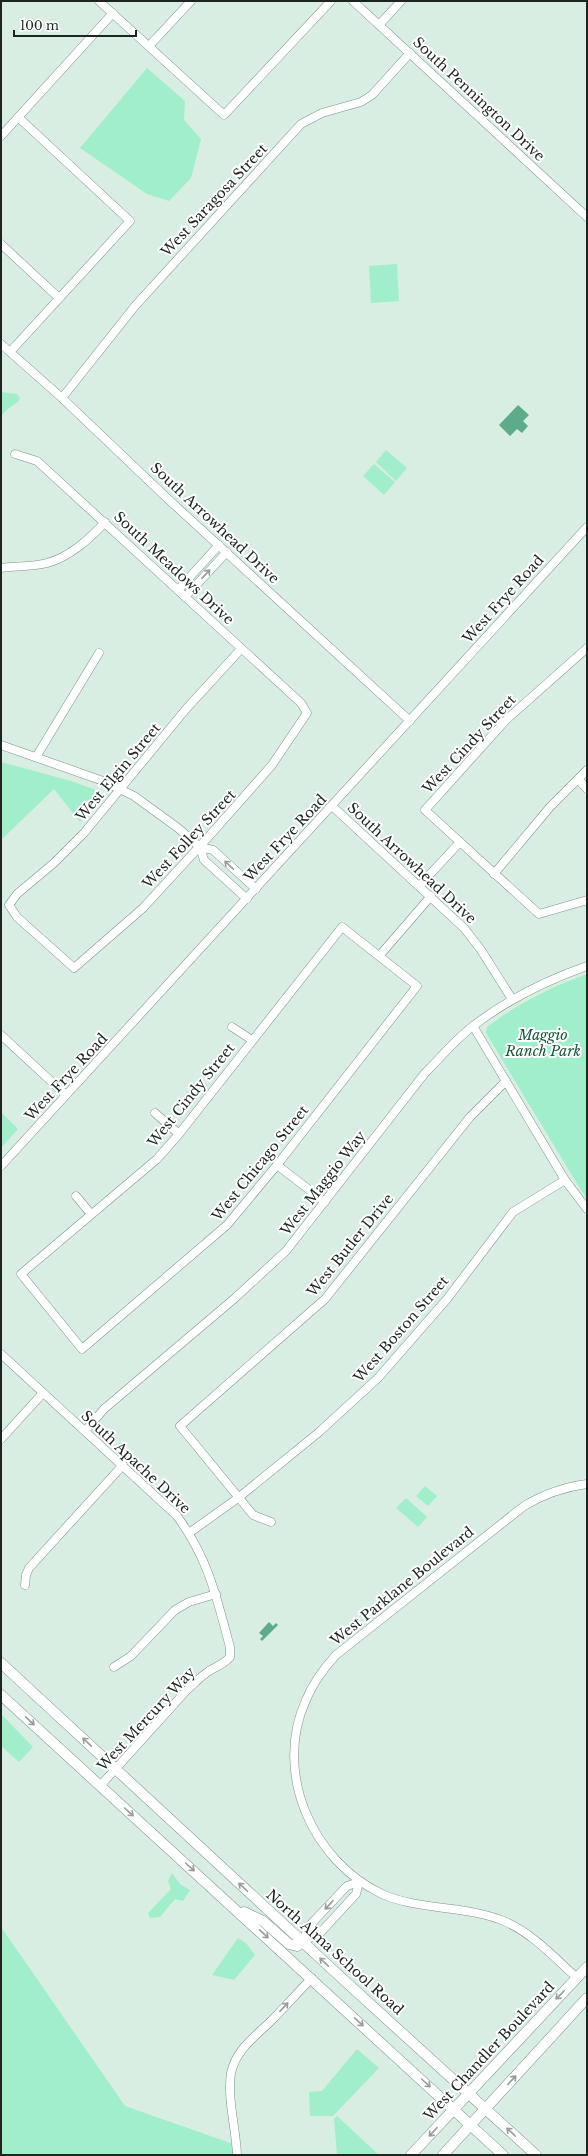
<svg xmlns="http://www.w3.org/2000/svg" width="588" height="2156" font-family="'Libre Baskerville',serif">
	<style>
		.green { fill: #a1eeca }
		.water { fill: #5dab89 }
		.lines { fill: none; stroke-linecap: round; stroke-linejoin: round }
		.minor-casing { stroke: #7e9388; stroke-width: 9 }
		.major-casing { stroke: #7e9388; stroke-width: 11 }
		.minor { stroke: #fff; stroke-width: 8 }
		.major { stroke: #fff; stroke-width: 10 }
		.oneway { stroke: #999d9b }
		.labels { text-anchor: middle; stroke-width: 4; stroke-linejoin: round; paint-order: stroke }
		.street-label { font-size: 14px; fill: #1c2520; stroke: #fff }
		.park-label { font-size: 14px; font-style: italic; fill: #1a573f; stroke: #fff }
	</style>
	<rect width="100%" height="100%" fill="#d8eee3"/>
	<g class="green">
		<path d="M 147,68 L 185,101 L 184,120 L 201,139 L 191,178 L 169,201 L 147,194 L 80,148 Z"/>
		<path d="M 397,264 L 399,301 L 371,303 L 369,266 Z"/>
		<path d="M 1,392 L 17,394 L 20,398 C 18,405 5,407 1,418 Z"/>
		<path d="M 386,450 L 407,468 L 396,481 L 376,462 Z"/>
		<path d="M 374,464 L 395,482 L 384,495 L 363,476 Z"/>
		<path d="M 1,762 L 71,781 L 102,792 L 80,822 L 54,789 L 1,840 Z"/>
		<path d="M 587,974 L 587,1200 L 486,1033 L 487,1027 C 517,1004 551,987 587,974 Z"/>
		<path d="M 1,1112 L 18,1129 L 1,1148 Z"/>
		<path d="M 425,1486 L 437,1496 L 428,1506 L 416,1496 Z"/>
		<path d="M 406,1498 L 427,1517 L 418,1527 L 396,1508 Z"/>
		<path d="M 1,1714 L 33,1747 L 19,1762 L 1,1746 Z"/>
		<path d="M 172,1873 L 180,1884 L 190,1890 L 183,1901 L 175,1899 L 160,1917 L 150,1918 L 148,1913 L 171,1889 L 168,1881 Z"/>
		<path d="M 1,1927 L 125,2106 L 236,2145 L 237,2155 L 1,2155 Z"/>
		<path d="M 238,1938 L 246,1943 L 255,1955 L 234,1980 L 212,1975 Z"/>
		<path d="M 357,2049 L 379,2068 L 333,2116 L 310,2116 L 309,2092 L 322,2091 Z"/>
		<path d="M 337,2116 L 379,2155 L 337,2155 L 334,2119 Z"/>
	</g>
	<g class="water">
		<path d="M 518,405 L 529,415 L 523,421 L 528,426 L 522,433 L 517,429 L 510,436 L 499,425 Z"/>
		<path d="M 269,1622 L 273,1626 L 276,1623 L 278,1625 L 262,1641 L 260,1639 L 263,1636 L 259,1633 Z"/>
	</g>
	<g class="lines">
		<g class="minor-casing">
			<g id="minor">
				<path d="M 99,1 L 224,115 L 331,1"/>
				<path d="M 353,1 L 587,217"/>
				<path d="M 379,25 L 401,1"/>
				<path d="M 149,46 L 191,1"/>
				<path d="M 1,136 L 113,13"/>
				<path d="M 1,244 L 59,298"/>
				<path d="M 1,344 L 62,398 L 168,499 L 410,721"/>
				<path d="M 10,352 L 130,221 L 18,117"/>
				<path d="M 62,398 L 135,306 L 301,124 L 322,113 L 361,102 L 372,95 L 410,53"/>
				<path d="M 15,454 L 37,461 L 301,703 L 307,713 L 272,765 L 211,834 L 143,908 L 74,968 L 17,917 L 9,905 L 17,894 L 54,863 L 84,833 L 186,709 L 241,649"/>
				<path d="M 1,568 C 16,566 33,567 47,563 C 68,558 91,538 105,522"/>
				<path d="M 178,590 L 219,545"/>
				<path d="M 185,597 L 227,552"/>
				<path d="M 587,648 L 506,720 L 425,810 L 539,914 L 587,900"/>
				<path d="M 1,745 L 103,781 L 134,796 L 178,828 L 200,847 L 213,850 L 256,889"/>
				<path d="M 36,757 L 99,653"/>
				<path d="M 578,779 L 587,789"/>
				<path d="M 332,806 L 464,928 L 481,950 L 512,999"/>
				<path d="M 200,847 L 204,860 L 247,899"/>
				<path d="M 494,874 L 550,807 L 587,770"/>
				<path d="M 420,885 L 460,842"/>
				<path d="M 342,927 L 417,986 L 277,1165 L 227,1225 L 82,1349 L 21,1274 L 157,1159 L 179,1134 Z"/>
				<path d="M 380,955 L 431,896"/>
				<path d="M 473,1026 L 565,1180 L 587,1209"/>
				<path d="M 232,1027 L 252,1040"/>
				<path d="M 1,1035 L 66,1095"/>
				<path d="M 155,1113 L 179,1134"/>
				<path d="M 277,1165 L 325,1202"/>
				<path d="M 1,1166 L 587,527"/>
				<path d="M 76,1196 L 91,1214"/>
				<path d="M 1,1354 L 177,1516 C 209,1560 216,1596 230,1647 L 230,1657 C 223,1665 217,1666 209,1671 C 200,1677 194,1684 186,1691 L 100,1786"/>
				<path d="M 85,1431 L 104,1409 L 235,1298 L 286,1251 L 425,1073 C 441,1057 456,1039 473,1026 C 507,1000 547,980 587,966"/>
				<path d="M 1,1439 L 43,1393"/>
				<path d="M 271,1522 L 253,1515 L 180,1426 L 325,1299 L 470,1117 L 506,1081"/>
				<path d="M 189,1533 L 238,1498 L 318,1433 L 378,1378 L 447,1299 L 513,1212 L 565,1180"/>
				<path d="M 25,1585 L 26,1575 L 29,1568 L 123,1465"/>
				<path d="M 114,1667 L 131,1656 L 175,1610 L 189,1602 L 216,1594"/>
				<path d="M 302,1942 L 310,1925 L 347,1886 L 359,1882"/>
				<path d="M 302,1942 L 320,1933 L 356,1894 L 359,1882"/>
				<path d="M 577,1978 C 555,1958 533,1934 506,1922 C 468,1905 420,1911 382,1894 C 312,1861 273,1772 306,1700 C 313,1683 324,1668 336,1655 L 524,1506 C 544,1494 564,1487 587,1484"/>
				<path d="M 237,2155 C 236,2128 227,2099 231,2073 C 236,2049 256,2036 272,2020 C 285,2007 298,1992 312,1978"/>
			</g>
		</g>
		<g class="major-casing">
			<g id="major">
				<path d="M 1,1663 L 346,1982 L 536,2155"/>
				<path d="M 1,1695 L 503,2155"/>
				<path d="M 244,1912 L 263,1921 L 289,1944 L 297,1946 L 302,1942"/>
				<path d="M 411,2155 L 587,1967"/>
				<path d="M 443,2155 L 587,1998"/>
			</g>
		</g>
		<use href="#minor" class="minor"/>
		<use href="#major" class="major"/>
	</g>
	<defs><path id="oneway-shaft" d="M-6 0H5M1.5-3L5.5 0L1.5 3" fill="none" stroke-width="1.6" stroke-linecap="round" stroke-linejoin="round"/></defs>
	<g class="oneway">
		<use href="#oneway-shaft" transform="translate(206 574) rotate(-47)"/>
		<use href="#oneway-shaft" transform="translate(229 865) rotate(-137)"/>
		<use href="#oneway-shaft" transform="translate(30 1721) rotate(43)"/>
		<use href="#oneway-shaft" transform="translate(87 1742) rotate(-137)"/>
		<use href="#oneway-shaft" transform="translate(129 1812) rotate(42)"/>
		<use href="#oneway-shaft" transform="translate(190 1867) rotate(42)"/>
		<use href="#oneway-shaft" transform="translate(243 1887) rotate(-137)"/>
		<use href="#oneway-shaft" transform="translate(329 1905) rotate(133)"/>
		<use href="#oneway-shaft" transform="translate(264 1934) rotate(43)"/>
		<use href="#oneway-shaft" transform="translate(324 1962) rotate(-137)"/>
		<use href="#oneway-shaft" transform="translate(560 1995) rotate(134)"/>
		<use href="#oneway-shaft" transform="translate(284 2007) rotate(-47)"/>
		<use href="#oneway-shaft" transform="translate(359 2022) rotate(43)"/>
		<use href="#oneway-shaft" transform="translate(512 2080) rotate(-47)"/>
		<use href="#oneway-shaft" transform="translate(426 2083) rotate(42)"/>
		<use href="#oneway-shaft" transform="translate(433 2132) rotate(133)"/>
		<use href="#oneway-shaft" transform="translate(511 2132) rotate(-137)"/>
	</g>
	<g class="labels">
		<g class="street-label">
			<text transform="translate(479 99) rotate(43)" y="5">South Pennington Drive</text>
			<text transform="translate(214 200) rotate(-47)" y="5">West Saragosa Street</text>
			<text transform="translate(215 523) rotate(43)" y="5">South Arrowhead Drive</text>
			<text transform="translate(174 568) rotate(43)" y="5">South Meadows Drive</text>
			<text transform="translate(503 599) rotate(-48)" y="5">West Frye Road</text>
			<text transform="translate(469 744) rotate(-47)" y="5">West Cindy Street</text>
			<text transform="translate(118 772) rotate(-50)" y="5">West Elgin Street</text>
			<text transform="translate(285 838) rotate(-47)" y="5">West Frye Road</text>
			<text transform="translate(189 839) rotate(-47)" y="5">West Folley Street</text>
			<text transform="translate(412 863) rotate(43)" y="5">South Arrowhead Drive</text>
			<text transform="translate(66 1077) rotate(-47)" y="5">West Frye Road</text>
			<text transform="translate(191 1095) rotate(-51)" y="5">West Cindy Street</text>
			<text transform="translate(260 1163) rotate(-51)" y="5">West Chicago Street</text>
			<text transform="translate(323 1183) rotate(-52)" y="5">West Maggio Way</text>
			<text transform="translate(350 1245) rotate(-51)" y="5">West Butler Drive</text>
			<text transform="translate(401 1329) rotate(-49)" y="5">West Boston Street</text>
			<text transform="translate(136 1462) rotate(43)" y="5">South Apache Drive</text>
			<text transform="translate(402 1586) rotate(-39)" y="5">West Parklane Boulevard</text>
			<text transform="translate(146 1719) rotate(-47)" y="5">West Mercury Way</text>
			<text transform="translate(335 1952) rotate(42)" y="5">North Alma School Road</text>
			<text transform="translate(489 2051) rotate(-47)" y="5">West Chandler Boulevard</text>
		</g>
		<g class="park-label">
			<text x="543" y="1040">Maggio<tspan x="543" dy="16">Ranch Park</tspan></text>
		</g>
	</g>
	<rect width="588" height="2156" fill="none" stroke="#1c2520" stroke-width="4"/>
	<path d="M14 30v6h122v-6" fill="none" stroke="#1c2520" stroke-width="2"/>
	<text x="20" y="30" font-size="12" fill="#1c2520" stroke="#ffffff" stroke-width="3" paint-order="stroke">100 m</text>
</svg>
